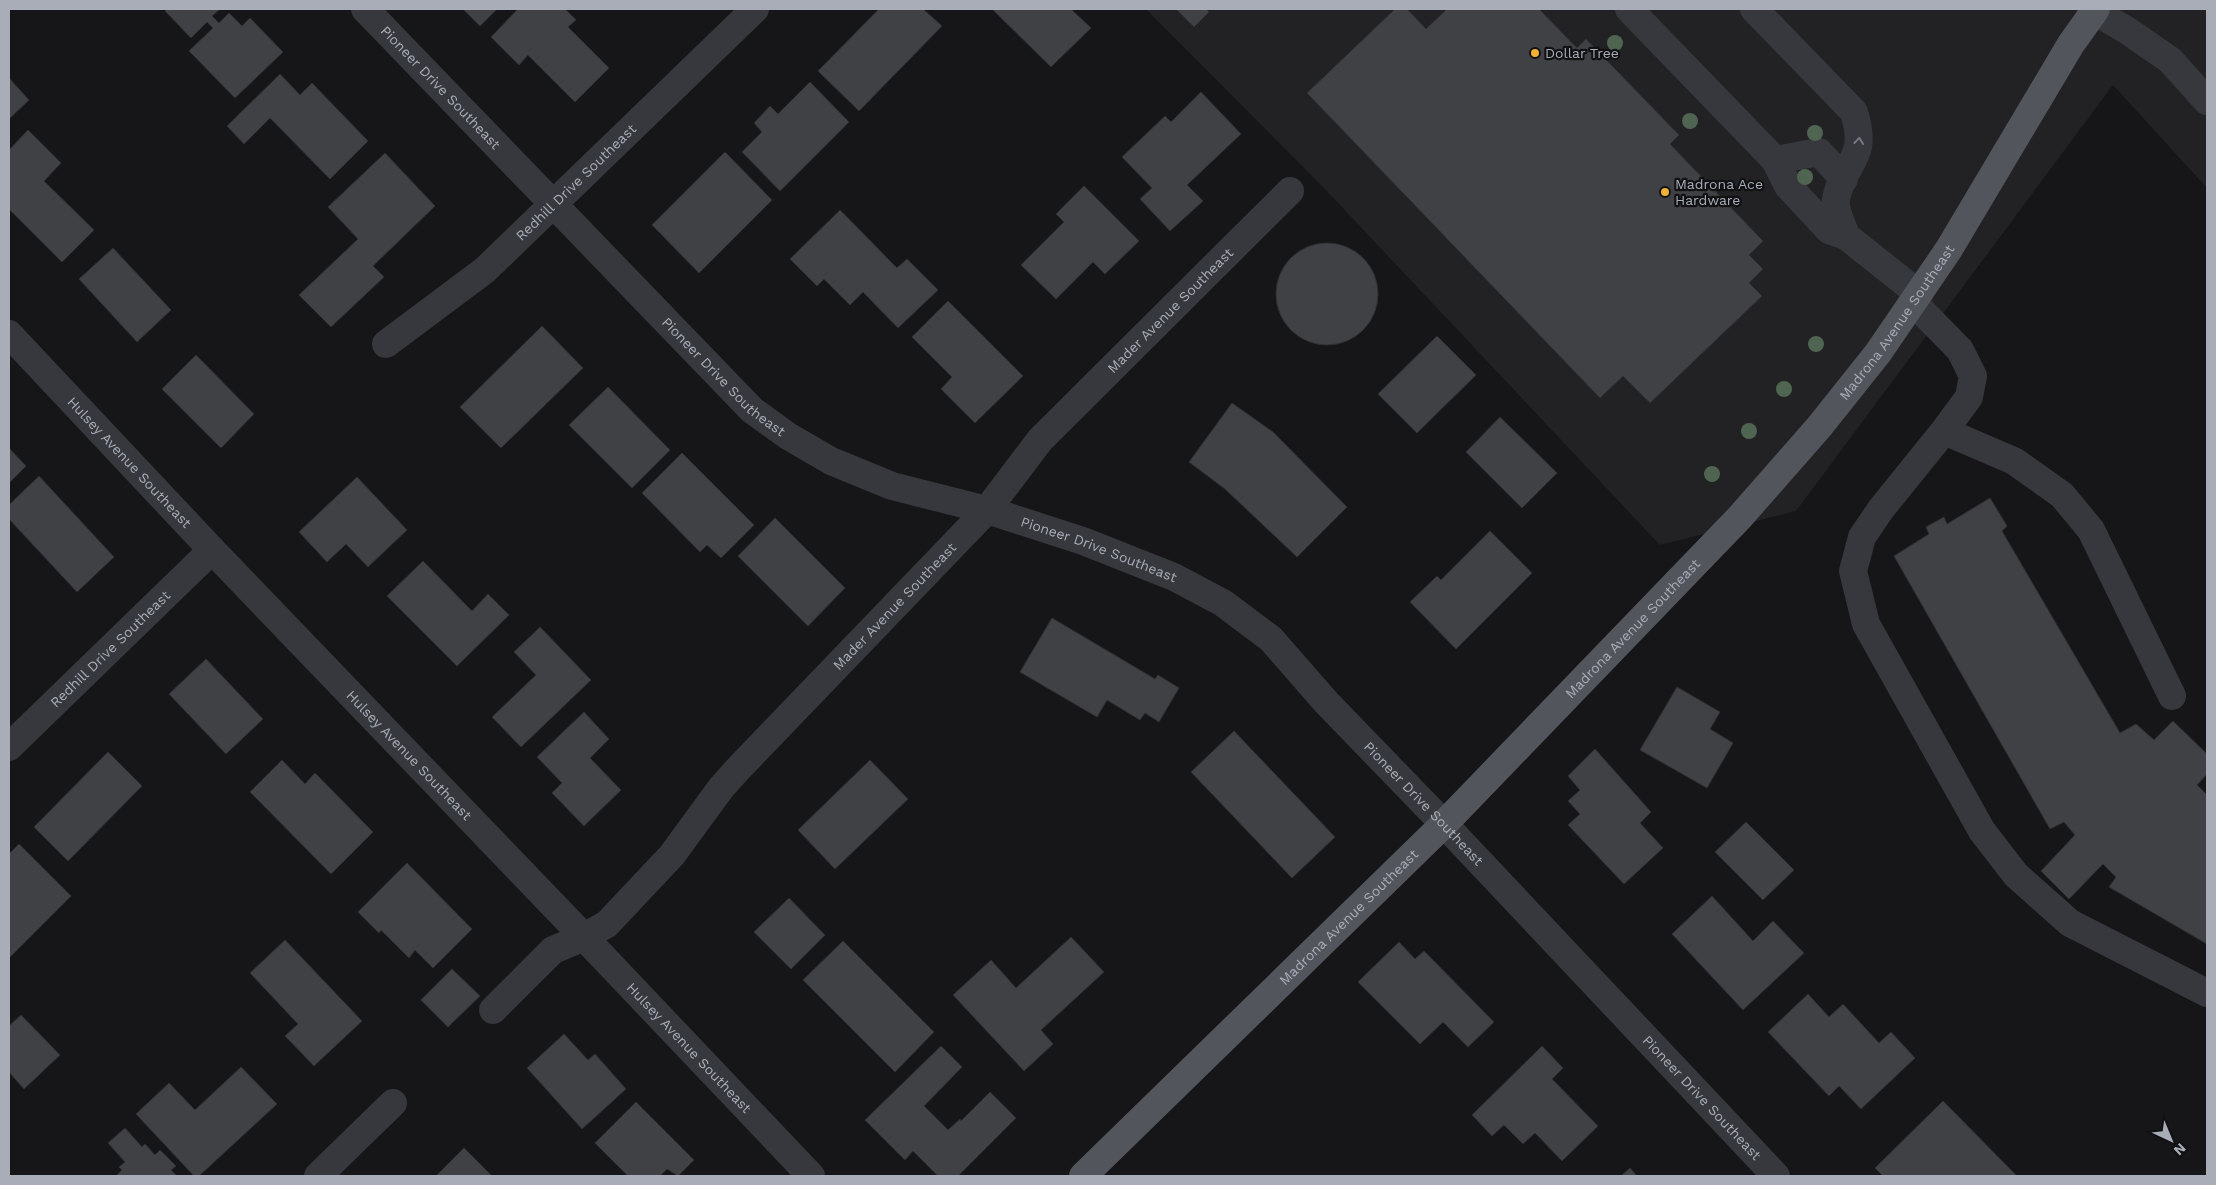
<svg xmlns="http://www.w3.org/2000/svg" width="2216" height="1185" font-family="'Work Sans',sans-serif">
	<style>
		.built { fill: #222225 }
		.building { fill: #404145; stroke: #303034 }
		.lines { fill: none; stroke-linecap: round; stroke-linejoin: round }
		.minor { stroke: #37383d; stroke-width: 28 }
		.major { stroke: #53555c; stroke-width: 28 }
		.tree { fill: #506452 }
		.oneway { stroke: #757881 }
		.poi-dot { fill: #f2b134; stroke: #111113; stroke-width: 2 }
		.labels { text-anchor: middle; stroke-width: 4.5; stroke-linejoin: round; paint-order: stroke }
		.poi-label { font-size: 14px; fill: #a8adb8; stroke: #111113; text-anchor: start }
		.street-label { font-size: 14px; fill: #a8adb8; stroke: #111113 }
	</style>
	<rect width="100%" height="100%" fill="#161618"/>
	<path class="built" d="M 1146,9 L 2207,9 L 2207,188 L 2113,85 L 1796,511 L 1660,545 L 1324,188 Z"/>
	<g class="building">
		<path d="M 167,9 L 220,9 L 212,16 L 219,23 L 229,13 L 242,26 L 250,18 L 283,52 L 235,98 L 189,51 L 213,28 L 207,22 L 191,38 L 165,11 Z"/>
		<path d="M 463,9 L 497,9 L 480,26 Z"/>
		<path d="M 518,9 L 565,9 L 576,20 L 568,27 L 609,68 L 575,102 L 528,55 L 519,65 L 491,37 Z"/>
		<path d="M 879,9 L 923,9 L 942,26 L 859,111 L 818,71 Z"/>
		<path d="M 992,9 L 1071,9 L 1091,28 L 1051,67 Z"/>
		<path d="M 1176,9 L 1206,9 L 1209,12 L 1194,27 Z"/>
		<path d="M 1395,9 L 1407,9 L 1426,29 L 1447,9 L 1539,9 L 1577,48 L 1586,39 L 1679,135 L 1670,144 L 1763,241 L 1749,255 L 1763,269 L 1749,283 L 1762,296 L 1650,403 L 1623,376 L 1600,398 L 1307,93 Z"/>
		<path d="M 280,74 L 300,95 L 312,83 L 368,141 L 330,179 L 270,118 L 244,144 L 227,126 Z"/>
		<path d="M 9,78 L 29,100 L 9,119 Z"/>
		<path d="M 810,82 L 849,122 L 780,191 L 742,152 L 762,132 L 754,123 L 770,106 L 778,114 Z"/>
		<path d="M 1201,92 L 1241,134 L 1187,185 L 1203,201 L 1170,231 L 1140,199 L 1152,188 L 1122,157 L 1165,116 L 1171,122 Z"/>
		<path d="M 28,130 L 61,163 L 44,181 L 94,230 L 62,262 L 9,209 L 9,150 Z"/>
		<path d="M 725,152 L 772,200 L 699,273 L 652,225 Z"/>
		<path d="M 385,153 L 435,206 L 373,266 L 384,277 L 331,327 L 299,295 L 358,239 L 328,207 Z"/>
		<path d="M 1084,186 L 1139,241 L 1105,274 L 1093,262 L 1056,299 L 1021,265 L 1064,222 L 1056,214 Z"/>
		<path d="M 840,210 L 897,268 L 907,259 L 938,290 L 898,328 L 863,292 L 850,305 L 824,279 L 817,286 L 790,259 Z"/>
		<circle cx="1327" cy="294" r="51"/>
		<path d="M 113,248 L 171,310 L 137,342 L 79,279 Z"/>
		<path d="M 948,301 L 1023,376 L 975,423 L 941,389 L 952,377 L 912,337 Z"/>
		<path d="M 542,326 L 583,368 L 501,448 L 460,407 Z"/>
		<path d="M 1437,336 L 1476,375 L 1417,433 L 1378,394 Z"/>
		<path d="M 196,355 L 254,414 L 221,448 L 162,389 Z"/>
		<path d="M 608,387 L 670,450 L 632,488 L 569,425 Z"/>
		<path d="M 1232,403 L 1273,432 L 1347,507 L 1297,557 L 1225,489 L 1189,462 Z"/>
		<path d="M 1500,417 L 1557,473 L 1522,508 L 1466,452 Z"/>
		<path d="M 9,448 L 26,466 L 9,483 Z"/>
		<path d="M 682,453 L 754,525 L 721,558 L 707,545 L 700,552 L 642,493 Z"/>
		<path d="M 39,476 L 114,557 L 77,592 L 9,519 L 9,505 Z"/>
		<path d="M 357,477 L 407,530 L 368,567 L 346,544 L 327,562 L 299,532 Z"/>
		<path d="M 1990,498 L 2007,526 L 2002,531 L 2120,733 L 2136,724 L 2154,740 L 2173,721 L 2207,754 L 2207,774 L 2197,785 L 2207,795 L 2207,944 L 2109,887 L 2116,877 L 2103,864 L 2069,899 L 2041,871 L 2075,835 L 2064,822 L 2050,829 L 1894,556 L 1929,534 L 1926,527 L 1944,517 L 1947,524 Z"/>
		<path d="M 775,518 L 845,588 L 808,626 L 738,556 Z"/>
		<path d="M 1490,531 L 1532,573 L 1456,649 L 1410,602 L 1437,576 L 1441,580 Z"/>
		<path d="M 423,561 L 472,611 L 488,594 L 509,615 L 457,666 L 387,596 Z"/>
		<path d="M 1052,618 L 1155,679 L 1158,675 L 1179,688 L 1159,722 L 1145,713 L 1140,720 L 1107,700 L 1097,717 L 1020,672 Z"/>
		<path d="M 540,627 L 591,680 L 521,747 L 492,717 L 536,675 L 514,652 Z"/>
		<path d="M 206,659 L 263,719 L 226,754 L 169,694 Z"/>
		<path d="M 1677,687 L 1720,712 L 1710,729 L 1733,743 L 1707,788 L 1640,750 Z"/>
		<path d="M 584,712 L 609,739 L 590,758 L 621,790 L 584,826 L 552,793 L 562,783 L 537,757 Z"/>
		<path d="M 1234,731 L 1335,837 L 1292,878 L 1191,772 Z"/>
		<path d="M 1595,749 L 1651,812 L 1640,823 L 1663,848 L 1624,884 L 1568,825 L 1580,814 L 1568,801 L 1580,790 L 1568,776 Z"/>
		<path d="M 108,752 L 142,786 L 68,861 L 34,827 Z"/>
		<path d="M 282,760 L 305,784 L 315,773 L 373,832 L 331,874 L 250,792 Z"/>
		<path d="M 870,760 L 908,799 L 835,869 L 798,830 Z"/>
		<path d="M 1746,822 L 1794,870 L 1763,900 L 1715,852 Z"/>
		<path d="M 19,844 L 71,896 L 9,958 L 9,854 Z"/>
		<path d="M 407,863 L 472,929 L 433,968 L 415,950 L 409,958 L 381,930 L 379,933 L 358,912 Z"/>
		<path d="M 1712,896 L 1753,941 L 1773,921 L 1804,953 L 1743,1010 L 1672,934 Z"/>
		<path d="M 789,898 L 825,935 L 791,969 L 754,932 Z"/>
		<path d="M 1071,937 L 1104,972 L 1041,1030 L 1053,1044 L 1024,1071 L 953,995 L 991,960 L 1016,988 Z"/>
		<path d="M 285,940 L 362,1021 L 314,1066 L 285,1036 L 298,1024 L 250,973 Z"/>
		<path d="M 843,941 L 934,1032 L 895,1072 L 803,980 Z"/>
		<path d="M 1399,942 L 1415,959 L 1424,951 L 1494,1022 L 1468,1047 L 1443,1022 L 1420,1044 L 1358,982 Z"/>
		<path d="M 452,969 L 480,996 L 448,1027 L 421,1000 Z"/>
		<path d="M 1808,994 L 1829,1017 L 1843,1004 L 1879,1043 L 1891,1032 L 1915,1058 L 1861,1109 L 1839,1086 L 1829,1096 L 1768,1032 Z"/>
		<path d="M 21,1015 L 60,1055 L 24,1089 L 9,1072 L 9,1054 L 10,1052 L 9,1050 L 9,1026 Z"/>
		<path d="M 564,1034 L 588,1060 L 595,1054 L 626,1089 L 582,1129 L 527,1068 Z"/>
		<path d="M 941,1046 L 962,1067 L 924,1106 L 948,1130 L 960,1119 L 961,1121 L 990,1092 L 1016,1118 L 958,1176 L 938,1176 L 913,1151 L 905,1160 L 865,1120 Z"/>
		<path d="M 1542,1046 L 1563,1068 L 1552,1079 L 1598,1126 L 1562,1161 L 1535,1133 L 1523,1144 L 1504,1125 L 1492,1136 L 1472,1115 Z"/>
		<path d="M 241,1067 L 277,1104 L 199,1176 L 194,1176 L 136,1114 L 169,1083 L 195,1110 Z"/>
		<path d="M 1943,1101 L 2016,1175 L 2014,1176 L 1883,1176 L 1875,1168 Z"/>
		<path d="M 636,1102 L 694,1160 L 678,1176 L 667,1169 L 660,1176 L 628,1176 L 595,1143 Z"/>
		<path d="M 125,1128 L 142,1147 L 145,1144 L 155,1155 L 160,1150 L 176,1166 L 171,1170 L 177,1176 L 116,1176 L 122,1170 L 119,1167 L 125,1162 L 108,1143 Z"/>
		<path d="M 464,1148 L 492,1176 L 436,1176 Z"/>
		<path d="M 1630,1168 L 1637,1176 L 1621,1176 Z"/>
	</g>
	<g class="lines">
		<g class="minor">
			<path id="s1" d="M 365,9 L 752,410 L 788,436 L 831,461 L 892,486 L 987,510 L 1083,541 L 1174,577 L 1223,603 L 1271,639 L 1326,702 L 1444,824 L 1776,1176"/>
			<path d="M 1629,9 L 1775,160 L 1788,186 L 1829,230 L 1846,236 L 1919,294"/>
			<path d="M 1754,9 L 1854,112 C 1869,161 1844,159 1836,199 C 1834,209 1843,226 1846,236"/>
			<path d="M 2091,9 L 2128,31 L 2170,60 L 2207,101"/>
			<path d="M 1775,160 L 1819,152 L 1844,179"/>
			<path d="M 1913,302 L 1960,350 L 1973,376 L 1969,397 L 1944,431 L 1881,509 L 1862,537 L 1853,571 L 1866,624 L 1982,831 L 2016,875 L 2070,923 L 2207,993"/>
			<path id="s2" d="M 9,334 L 212,550 L 584,937 L 811,1176"/>
			<path id="s3" d="M 386,344 L 485,270 L 755,9"/>
			<path d="M 1944,431 L 2014,461 L 2062,495 L 2091,530 L 2172,696"/>
			<path id="s4" d="M 9,747 L 212,550"/>
			<path id="s5" d="M 493,1010 L 553,950 L 584,937 L 607,924 L 672,855 L 721,788 L 738,769 L 987,510 L 1040,440 L 1290,191"/>
			<path d="M 318,1176 L 393,1103"/>
		</g>
		<path class="major" id="s6" d="M 1083,1176 L 1444,824 L 1740,517 L 1819,427 L 1878,353 L 1949,249 L 2071,44 L 2096,9"/>
	</g>
	<g class="tree">
		<circle cx="1615" cy="43" r="8"/>
		<circle cx="1690" cy="121" r="8"/>
		<circle cx="1815" cy="133" r="8"/>
		<circle cx="1805" cy="177" r="8"/>
		<circle cx="1816" cy="344" r="8"/>
		<circle cx="1784" cy="389" r="8"/>
		<circle cx="1749" cy="431" r="8"/>
		<circle cx="1712" cy="474" r="8"/>
	</g>
	<defs><path id="oneway-chevron" d="M-2-3.5L2.5 0L-2 3.5" fill="none" stroke-width="1.6" stroke-linecap="round" stroke-linejoin="round" transform="scale(1.25)"/></defs>
	<use class="oneway" href="#oneway-chevron" transform="translate(1859 141) rotate(-84)"/>
	<g class="poi-dot">
		<circle cx="1535" cy="53" r="5"/>
		<circle cx="1665" cy="192" r="5"/>
	</g>
	<g class="labels">
		<g class="poi-label">
			<text x="1545" y="58">Dollar Tree</text>
			<text x="1675" y="189">Madrona Ace<tspan x="1675" dy="16">Hardware</tspan></text>
		</g>
		<g class="street-label">
			<text dy="5" stroke="none"><textPath href="#s1" startOffset="109">Pioneer Drive Southeast</textPath></text>
			<text dy="5" stroke="none"><textPath href="#s3" startOffset="250">Redhill Drive Southeast</textPath></text>
			<text dy="5" stroke="none"><textPath href="#s5" startOffset="979">Mader Avenue Southeast</textPath></text>
			<text dy="5" stroke="none"><textPath href="#s6" startOffset="1181">Madrona Avenue Southeast</textPath></text>
			<text dy="5" stroke="none"><textPath href="#s1" startOffset="514">Pioneer Drive Southeast</textPath></text>
			<text dy="5" stroke="none"><textPath href="#s2" startOffset="176">Hulsey Avenue Southeast</textPath></text>
			<text dy="5" stroke="none"><textPath href="#s1" startOffset="934">Pioneer Drive Southeast</textPath></text>
			<text dy="5" stroke="none"><textPath href="#s5" startOffset="574">Mader Avenue Southeast</textPath></text>
			<text dy="5" stroke="none"><textPath href="#s6" startOffset="776">Madrona Avenue Southeast</textPath></text>
			<text dy="5" stroke="none"><textPath href="#s4" startOffset="141">Redhill Drive Southeast</textPath></text>
			<text dy="5" stroke="none"><textPath href="#s2" startOffset="581">Hulsey Avenue Southeast</textPath></text>
			<text dy="5" stroke="none"><textPath href="#s1" startOffset="1354">Pioneer Drive Southeast</textPath></text>
			<text dy="5" stroke="none"><textPath href="#s6" startOffset="371">Madrona Avenue Southeast</textPath></text>
			<text dy="5" stroke="none"><textPath href="#s2" startOffset="986">Hulsey Avenue Southeast</textPath></text>
			<text dy="5" stroke="none"><textPath href="#s1" startOffset="1759">Pioneer Drive Southeast</textPath></text>
		</g>
	</g>
	<rect width="2216" height="1185" fill="none" stroke="#a8adb8" stroke-width="20"/>
	<g transform="translate(2171 1140) rotate(136)" stroke="#111113" stroke-width="4" paint-order="stroke">
	<path d="M0-4L9 19L0 12L-9 19Z" fill="#a8adb8"/>
	<text y="-8" font-size="14" font-weight="bold" text-anchor="middle" fill="#a8adb8">N</text>
	</g>
</svg>
